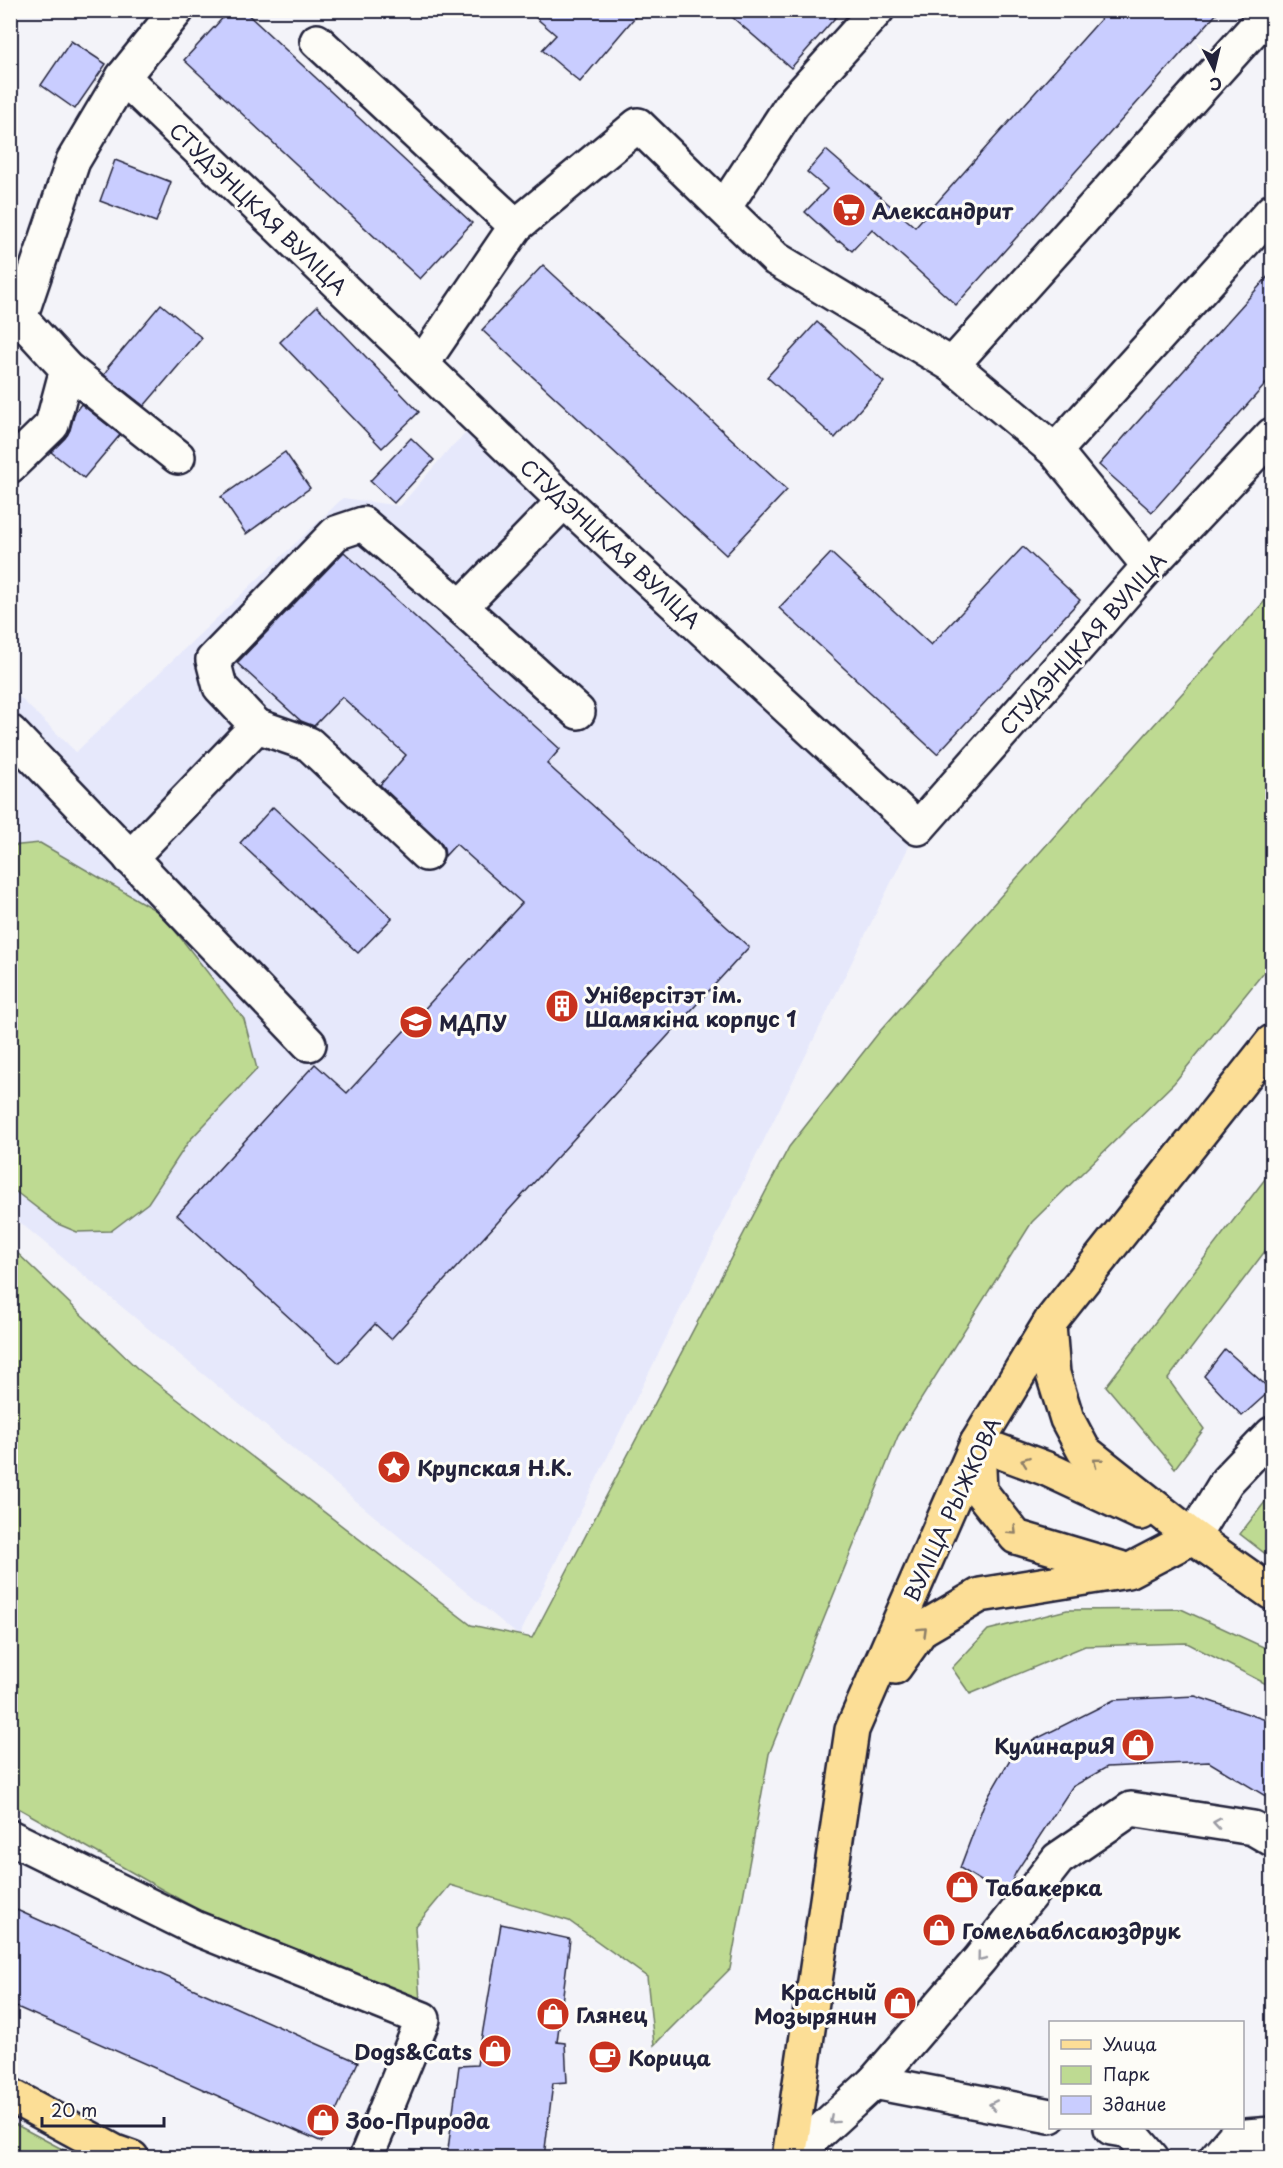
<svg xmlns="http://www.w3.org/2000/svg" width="1283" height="2168" viewBox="0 0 1283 2168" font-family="'Playpen Sans',sans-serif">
  <rect width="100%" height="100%" fill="#f3f3f9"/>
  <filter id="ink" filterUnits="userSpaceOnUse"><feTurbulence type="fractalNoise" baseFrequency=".0167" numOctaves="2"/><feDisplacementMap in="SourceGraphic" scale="12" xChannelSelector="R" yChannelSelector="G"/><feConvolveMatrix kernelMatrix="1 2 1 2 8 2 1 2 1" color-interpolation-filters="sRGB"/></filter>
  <g filter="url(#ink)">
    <path fill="#e6e8fb" d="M480 420 918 828 519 1636 11 1215 10 688 76 752 343 498 400 506 449 449Z"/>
    <g fill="#beda92" stroke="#707e66" stroke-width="1.5">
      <path d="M1272 593V962L1174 1083 1032 1222 898 1436 769 1754 730 1969 654 2045 647 1977 569 1921 450 1885 415 1927 420 2001 202 1912 11 1804 10 1246 138 1369 471 1625 532 1638 789 1147 880 1031Z"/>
      <path d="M40 843 162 914 244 1019 257 1069 189 1141 148 1203 111 1231 77 1232 58 1224 11 1188 10 846Z"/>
      <path d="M1272 1170V1242L1168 1379 1204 1429 1175 1468 1106 1386Z"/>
      <path d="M1272 1493V1559L1240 1534Z"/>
      <path d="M1181 1609 1272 1651V1687L1187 1643 1085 1646 970 1694 952 1668 988 1630 1067 1610Z"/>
      <path d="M11 2122 77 2157H11Z"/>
    </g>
    <g fill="#c9cdff" stroke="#22223b" stroke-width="1.5">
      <path d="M230 10H243L472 223 420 279 184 60Z"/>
      <path d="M527 10H641L580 82 542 50 556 35Z"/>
      <path d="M724 10H842L791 68Z"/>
      <path d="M1109 10H1220L956 305 872 229 852 251 840 241 838 242 805 212 827 189 807 172 826 150 915 227Z"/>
      <path d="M71 41 106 64 75 109 41 85Z"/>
      <path d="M115 160 171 182 156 222 100 201Z"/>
      <path d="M543 265 787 490 726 555 482 330Z"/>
      <path d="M1272 272V377L1152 512 1099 465Z"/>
      <path d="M161 304 202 338 144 406 104 375 109 368 108 367Z"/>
      <path d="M317 306 419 412 382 448 280 342Z"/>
      <path d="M817 322 884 382 835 438 767 377Z"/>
      <path d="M81 404 120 435 84 478 51 452 65 438 70 430 75 412Z"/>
      <path d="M411 438 434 460 394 503 370 481Z"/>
      <path d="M285 452 310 488 246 534 221 497Z"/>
      <path d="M1023 547 1080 600 937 754 779 608 831 553 931 645Z"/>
      <path d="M344 552 560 749 547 764 749 947 391 1339 375 1324 339 1363 177 1215 315 1064 347 1093 522 903 456 844 445 856 444 848 439 840 380 785 406 755 342 697 314 726 301 721 237 663Z"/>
      <path d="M273 807 392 918 358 953 240 843Z"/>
      <path d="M1225 1349 1271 1390 1242 1416 1204 1376Z"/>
      <path d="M1195 1696 1272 1722V1800L1209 1762 1107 1767 1072 1787 1016 1872 1005 1896 960 1868 984 1804 1016 1749 1114 1700Z"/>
      <path d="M10 1907 358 2062 322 2142 10 2004Z"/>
      <path d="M501 1924 570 1939 557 2042 565 2043 567 2082 553 2083 544 2157H447L459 2066 477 2065Z"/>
    </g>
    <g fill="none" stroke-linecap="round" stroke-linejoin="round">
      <g stroke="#22223b" stroke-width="38">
        <g id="minor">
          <path d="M317 41 516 226"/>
          <path d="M123 77 177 10"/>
          <path d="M724 208 792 104 877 10"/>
          <path d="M10 315 20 318 73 161 123 77 564 501 918 828 1149 566 1272 435"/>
          <path d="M20 318 67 369 178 457"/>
          <path d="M422 364 516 226 638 125 776 259 952 365 1271 10"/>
          <path d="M952 365 1055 451 1149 566"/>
          <path d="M1055 451 1272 211"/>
          <path d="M10 466 52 425 67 369"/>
          <path d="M461 607 564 501"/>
          <path d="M257 726 309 744 426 854"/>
          <path d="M10 732 309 1044"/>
          <path d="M130 858 257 726 220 687 213 660 336 533 363 524 461 607 578 712"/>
          <path d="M1193 1537 1227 1481 1272 1434"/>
          <path d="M10 1837 195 1928 423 2019 366 2158"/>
          <path d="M874 2082 1050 2116"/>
          <path d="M1111 2128 1129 2131 1152 2158"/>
          <path d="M791 2158 874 2082 980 1959 1058 1859 1131 1809 1253 1828 1272 1839"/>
          <path d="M1216 2158 1234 2137 1272 2134"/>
        </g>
      </g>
      <g stroke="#22223b" stroke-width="38">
        <g id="major">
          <path d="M1049 1325 1053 1374 1067 1419 1084 1451 1193 1537 1272 1593"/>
          <path d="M977 1443 1047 1469 1141 1513"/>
          <path d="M978 1448 980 1491 1016 1537 1120 1568"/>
          <path d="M895 1667 922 1629 980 1595 1128 1571 1193 1537"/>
          <path d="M10 2095 115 2152 132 2158"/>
          <path d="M789 2158 852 1730 977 1443 1051 1321 1272 1042"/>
        </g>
      </g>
      <use href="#minor" stroke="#fdfcf7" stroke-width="33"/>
      <use href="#major" stroke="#fcde96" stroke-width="33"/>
    </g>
    <defs><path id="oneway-chevron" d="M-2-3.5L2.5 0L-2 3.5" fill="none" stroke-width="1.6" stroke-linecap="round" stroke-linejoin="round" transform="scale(1.5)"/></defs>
    <g stroke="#8f8068">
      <use href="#oneway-chevron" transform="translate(1025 1461) rotate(-160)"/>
      <use href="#oneway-chevron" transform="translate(1097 1462) rotate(-142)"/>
      <use href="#oneway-chevron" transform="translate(1013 1531) rotate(44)"/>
      <use href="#oneway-chevron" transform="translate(923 1631) rotate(-44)"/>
    </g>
    <g stroke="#9a9aa2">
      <use href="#oneway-chevron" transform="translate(1217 1823) rotate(-171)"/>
      <use href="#oneway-chevron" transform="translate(981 1957) rotate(129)"/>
      <use href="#oneway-chevron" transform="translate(993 2105) rotate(-169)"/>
      <use href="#oneway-chevron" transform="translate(833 2120) rotate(138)"/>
    </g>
  </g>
  <defs>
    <g id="supermarket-disc" transform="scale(1.725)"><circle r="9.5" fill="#c8321e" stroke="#fdfcf7"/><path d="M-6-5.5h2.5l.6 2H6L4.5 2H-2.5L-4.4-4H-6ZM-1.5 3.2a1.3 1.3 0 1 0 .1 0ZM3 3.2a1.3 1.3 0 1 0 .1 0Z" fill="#fff"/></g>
    <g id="building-disc" transform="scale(1.725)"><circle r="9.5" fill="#c8321e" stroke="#fdfcf7"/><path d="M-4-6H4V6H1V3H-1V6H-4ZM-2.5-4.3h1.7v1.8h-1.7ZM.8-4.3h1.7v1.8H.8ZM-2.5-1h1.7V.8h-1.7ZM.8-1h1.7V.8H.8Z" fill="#fff"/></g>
    <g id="university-disc" transform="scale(1.725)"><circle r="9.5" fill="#c8321e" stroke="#fdfcf7"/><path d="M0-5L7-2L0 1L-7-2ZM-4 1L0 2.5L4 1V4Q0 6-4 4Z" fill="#fff"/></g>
    <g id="sight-disc" transform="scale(1.725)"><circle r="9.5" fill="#c8321e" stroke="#fdfcf7"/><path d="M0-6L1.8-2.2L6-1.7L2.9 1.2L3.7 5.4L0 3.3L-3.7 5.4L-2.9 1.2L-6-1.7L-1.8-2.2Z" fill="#fff"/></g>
    <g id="shop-disc" transform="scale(1.725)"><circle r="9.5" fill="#c8321e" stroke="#fdfcf7"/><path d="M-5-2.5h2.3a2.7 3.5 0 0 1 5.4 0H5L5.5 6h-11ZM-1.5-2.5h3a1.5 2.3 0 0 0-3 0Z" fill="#fff"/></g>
    <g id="cafe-disc" transform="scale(1.725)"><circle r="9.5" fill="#c8321e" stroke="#fdfcf7"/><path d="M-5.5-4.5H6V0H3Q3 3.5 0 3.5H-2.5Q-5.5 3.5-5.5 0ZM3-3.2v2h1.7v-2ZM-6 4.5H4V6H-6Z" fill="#fff"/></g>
  </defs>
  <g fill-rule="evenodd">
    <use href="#supermarket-disc" x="849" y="210"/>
    <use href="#building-disc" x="562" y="1006"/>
    <use href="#university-disc" x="416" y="1022"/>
    <use href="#sight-disc" x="394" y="1467"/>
    <use href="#shop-disc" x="1138" y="1745"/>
    <use href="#shop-disc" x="962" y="1887"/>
    <use href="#shop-disc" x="939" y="1930"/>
    <use href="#shop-disc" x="900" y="2003"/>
    <use href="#shop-disc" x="553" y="2014"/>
    <use href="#shop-disc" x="495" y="2051"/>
    <use href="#cafe-disc" x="605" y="2057"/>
    <use href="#shop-disc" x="323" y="2120"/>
  </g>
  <g text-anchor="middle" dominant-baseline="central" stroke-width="6" stroke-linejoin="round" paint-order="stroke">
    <g font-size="21" fill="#22223b" stroke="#fdfcf7">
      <text transform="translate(259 208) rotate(44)">СТУДЭНЦКАЯ ВУЛІЦА</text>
      <text transform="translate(611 543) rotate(43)">СТУДЭНЦКАЯ ВУЛІЦА</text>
      <text transform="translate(1082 643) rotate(-48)">СТУДЭНЦКАЯ ВУЛІЦА</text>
      <text transform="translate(951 1509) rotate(-65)">ВУЛІЦА РЫЖКОВА</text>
    </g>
    <g font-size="21" font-weight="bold" fill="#22223b" stroke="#fdfcf7" text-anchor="start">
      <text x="872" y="210">Александрит</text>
      <text x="585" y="994">Універсітэт ім.<tspan x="585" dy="24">Шамякіна корпус 1</tspan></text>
      <text x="439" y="1022">МДПУ</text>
      <text x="417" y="1467">Крупская Н.К.</text>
      <text x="1115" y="1745" text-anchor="end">КулинариЯ</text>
      <text x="985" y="1887">Табакерка</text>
      <text x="962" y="1930">Гомельаблсаюздрук</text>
      <text x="877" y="1991" text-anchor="end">Красный<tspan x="877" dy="24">Мозырянин</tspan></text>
      <text x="576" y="2014">Глянец</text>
      <text x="472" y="2051" text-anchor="end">Dogs&amp;Cats</text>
      <text x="628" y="2057">Корица</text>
      <text x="346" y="2120">Зоо-Природа</text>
    </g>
  </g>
  <rect width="1283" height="2168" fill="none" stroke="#fdfcf7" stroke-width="36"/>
  <rect x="18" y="18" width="1247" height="2132" fill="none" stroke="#22223b" stroke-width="2" filter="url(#ink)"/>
  <rect x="1049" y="2021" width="195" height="108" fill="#fdfcf7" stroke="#a5a5ac" stroke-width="1.5"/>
  <rect x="1061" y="2040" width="30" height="9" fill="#fcde96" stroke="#a5a5ac" stroke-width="1.5"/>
  <text x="1103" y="2051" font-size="18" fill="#22223b">Улица</text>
  <rect x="1061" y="2066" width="30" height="18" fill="#beda92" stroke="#a5a5ac" stroke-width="1.5"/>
  <text x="1103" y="2081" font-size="18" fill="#22223b">Парк</text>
  <rect x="1061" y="2096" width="30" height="18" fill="#c9cdff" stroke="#a5a5ac" stroke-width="1.5"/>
  <text x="1103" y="2111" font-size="18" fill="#22223b">Здание</text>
  <g transform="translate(1214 69) rotate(173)" stroke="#fdfcf7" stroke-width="4.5" paint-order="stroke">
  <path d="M0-4.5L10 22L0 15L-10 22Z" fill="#22223b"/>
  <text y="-9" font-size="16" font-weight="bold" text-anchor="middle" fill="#22223b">С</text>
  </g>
  <path d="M42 2117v9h122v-9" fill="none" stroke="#22223b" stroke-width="3"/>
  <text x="51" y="2117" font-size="18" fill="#22223b" stroke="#fdfcf7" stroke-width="4.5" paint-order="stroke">20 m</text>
</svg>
